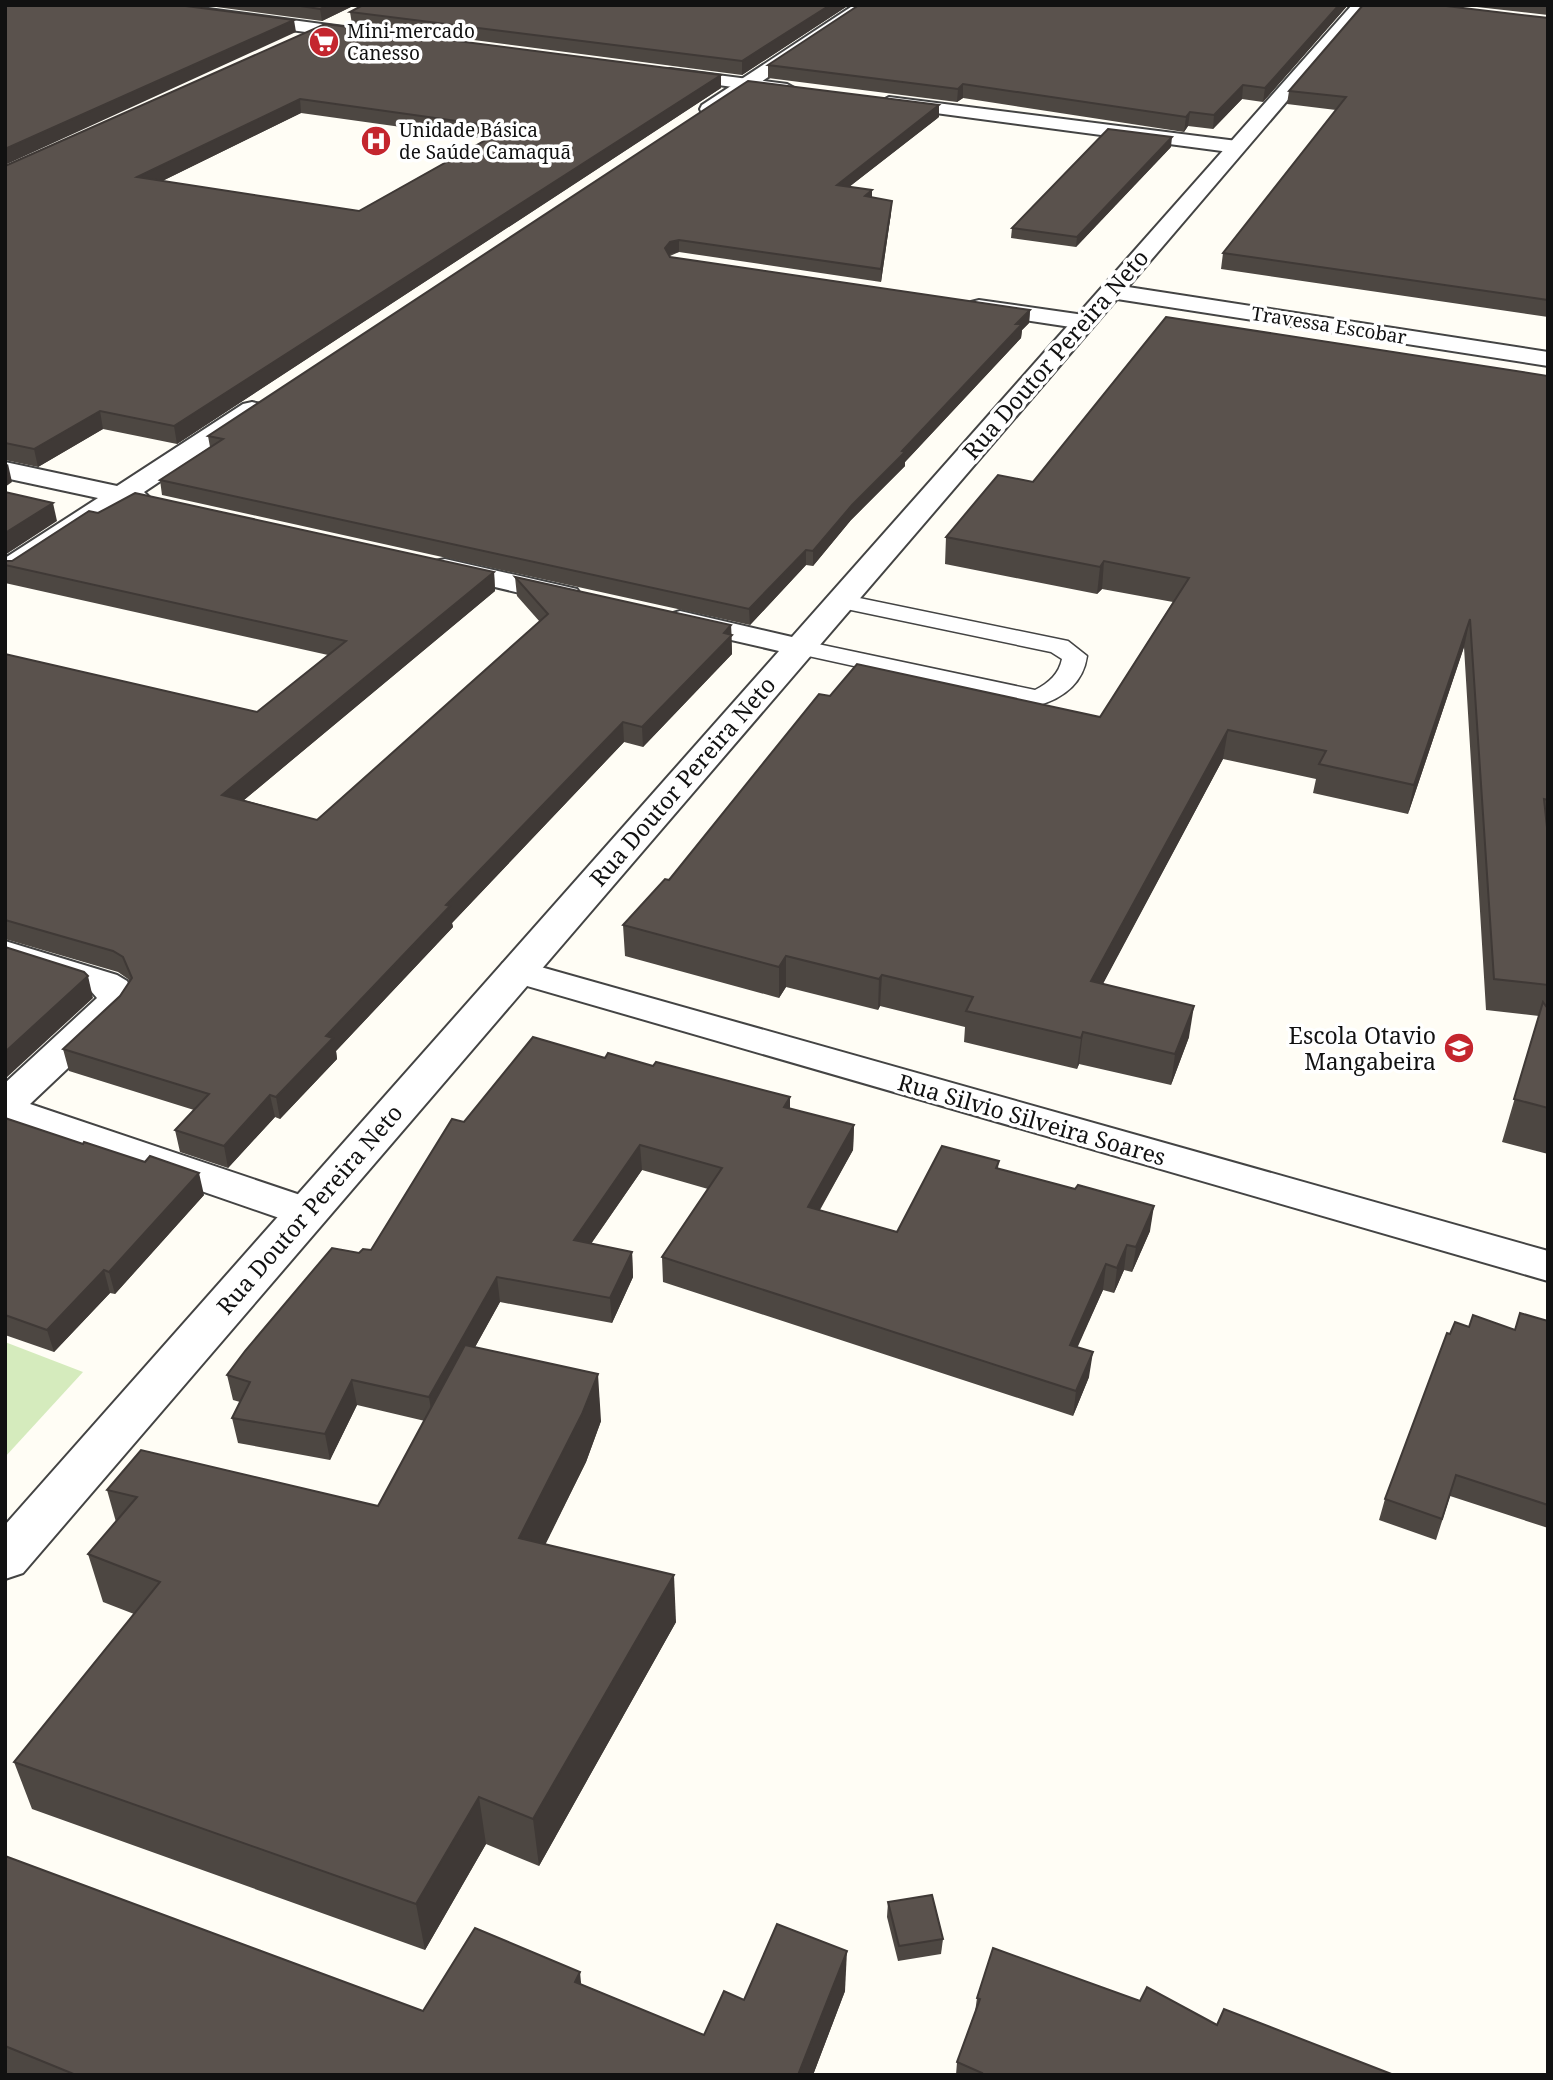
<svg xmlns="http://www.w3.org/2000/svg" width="1553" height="2080" viewBox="0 0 1553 2080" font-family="'Noto Serif',serif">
  <rect width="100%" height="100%" fill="#fffdf5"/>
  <path fill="#d5ebbd" d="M5 1342 83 1372 5 1457Z"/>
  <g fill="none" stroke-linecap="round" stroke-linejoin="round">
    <g stroke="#444" stroke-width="3">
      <path id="service" d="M840 594 1068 641 1087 656C1083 684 1062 699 1036 706L790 652 787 647 790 642 799 640 1035 690C1049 683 1059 674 1062 659L1051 652 832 606 828 601 832 596Z"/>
    </g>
    <g stroke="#444" stroke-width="4">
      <g id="minor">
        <path d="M131 5H178L367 30 375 35 367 40 139 10Z"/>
        <path d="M670 69 787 84 796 89 787 94 664 78 661 74 664 70Z"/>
        <path d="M889 97 1237 141 1247 147 1237 153 883 106 880 102Z"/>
        <path d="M979 300 1084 315 1092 317 1096 322 1092 327 1084 329 971 312 968 307 971 302Z"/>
        <path d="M5 941 117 975 127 981 135 998 123 1016 30 1104 321 1202 327 1212 321 1222 306 1227 291 1222 5 1123V1083L97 998 91 991 5 964Z"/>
        <path d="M516 960 1548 1251V1281L503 979 497 971 503 963Z"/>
      </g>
    </g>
    <g stroke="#444" stroke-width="4">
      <g id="tertiary">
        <path d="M854 5H873L716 113H702L700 109 702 105Z"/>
        <path d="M1352 5H1369L1128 287 1548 352V366L1117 299 23 1573 5 1579V1525L779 651 670 626 665 620 670 614 680 611 792 637Z"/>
        <path d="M252 402 261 404 264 409 261 414 144 492 150 498 146 504 137 506 126 504 15 577 5 579V558L98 498 5 478V462L117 486 243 404Z"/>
        <path d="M445 559 577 589 581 595 577 601 567 604 435 573 431 567 435 561Z"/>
      </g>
    </g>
    <use href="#service" fill="#fff" fill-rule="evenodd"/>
    <use href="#minor" fill="#fff" fill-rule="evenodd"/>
    <use href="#tertiary" fill="#fff" fill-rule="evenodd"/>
  </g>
  <g fill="#4d4742" fill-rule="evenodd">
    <path d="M201 5H355L322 21Z"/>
    <path d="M849 5 742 75 352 24 350 12Z"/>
    <path d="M859 5H1348L1263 102 1242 99 1213 129 1188 126 1184 132 963 98 957 102 768 78V65Z"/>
    <path d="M1459 5H1548V15Z"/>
    <path d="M1548 18V317L1221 269 1223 253 1336 110 1287 104 1289 91Z"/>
    <path d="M325 24 721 75V88L177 444 103 429 38 467 5 460V166ZM301 113 487 139 359 211 162 181Z"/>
    <path d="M939 117 849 187 872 197 891 213 881 282 679 252 670 256V257L1030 310 1029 323 1022 330 1021 338 905 462V466L851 520 813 566 806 565 750 625 162 495 160 480 210 447 208 436Z"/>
    <path d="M1171 147 1076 247 1011 238 1012 228Z"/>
    <path d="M1548 376V1154L1502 1142 1539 1016 1486 1010 1464 647 1408 814 1313 793 1316 779 1223 759 1103 983 1189 1037 1171 1085 1079 1064 1077 1069 964 1042 965 1027 880 1006 878 1010 786 987 779 998 625 956 623 925 669 880 830 696 1100 717 1173 602 1102 589 1097 594 945 564 946 537 1033 482Z"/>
    <path d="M98 513 494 572 495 591 244 800 317 820 540 622 517 596 515 577 731 625 732 654 643 747 624 742 452 923 453 927 336 1051 337 1059 280 1119 275 1117 228 1168 180 1152 175 1130 194 1110 69 1071 63 1049 120 996 130 982 128 979 118 972 5 939V654L257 712 328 655 5 583V561H12Z"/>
    <path d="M605 1058 653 1066 790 1097V1109L854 1125 853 1150 820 1210 897 1232 999 1161 998 1168 1150 1231 1132 1272 1124 1270 1114 1293 1103 1290 1077 1347 1089 1377 1073 1416 663 1282 662 1257 708 1189 642 1170 591 1244 632 1252 633 1277 612 1323 500 1302 475 1347 601 1421 586 1462 545 1544 676 1622 539 1866 486 1844 425 1950 32 1809 14 1762 134 1614 103 1602 88 1554 116 1522 107 1490 378 1506 425 1421 357 1405 330 1460 238 1443 232 1418 240 1402 233 1400 227 1375 359 1253 371 1250 464 1122Z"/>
    <path d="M5 1118 204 1195 115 1294 110 1293 54 1352 5 1335Z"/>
    <path d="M1548 1321V1528L1450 1496 1436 1540 1379 1520 1385 1499 1450 1334 1515 1330Z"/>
    <path d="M5 1856 423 2011 581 1984 704 2035 744 2000 845 1991 813 2075H5Z"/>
    <path d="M888 1902 943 1939 941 1954 898 1961 887 1917Z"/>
    <path d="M977 1998 1140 2001 1217 2025 1394 2075H956L957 2062 975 2012Z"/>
  </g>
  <g fill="#3f3936">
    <path d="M327 5H355L322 21 320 9Z"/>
    <path d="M830 5H849L742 75V61Z"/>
    <path d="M1339 5H1348L1263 102 1265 88Z"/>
    <path d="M294 20 296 32 5 165V149Z"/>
    <path d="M721 75V88L177 444 174 426Z"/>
    <path d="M963 84V98L957 102 958 89Z"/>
    <path d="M1243 85 1242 99 1213 129 1214 115Z"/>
    <path d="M300 99 301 113 140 192 137 177Z"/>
    <path d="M939 105V117L836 197 837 185Z"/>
    <path d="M1190 112 1188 126 1184 132 1186 117Z"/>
    <path d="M1172 137 1171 147 1076 247 1077 237Z"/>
    <path d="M872 190V202L865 196Z"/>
    <path d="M892 201 891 213 881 282V269Z"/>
    <path d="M679 240V252L670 254 666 261 665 248 670 242Z"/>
    <path d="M1030 310 1029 323 1022 330 1021 338 905 462V466L851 520 813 566V551L852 505 902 451 1016 324Z"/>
    <path d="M100 411 103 429 38 467 34 449Z"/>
    <path d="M8 464 12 482 5 487V466Z"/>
    <path d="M53 503 57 521 5 555V533Z"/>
    <path d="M806 550V565L750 625 749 609Z"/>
    <path d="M1104 561 1102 589 1097 594 1100 567Z"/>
    <path d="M494 572 495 591 226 815 222 795Z"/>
    <path d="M1470 619 1464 647 1408 814 1414 785Z"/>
    <path d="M731 625 732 654 643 747 642 727Z"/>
    <path d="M623 722 624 742 452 923 453 927 336 1051 337 1059 280 1119 276 1097 326 1036 446 905Z"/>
    <path d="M1228 730 1223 759 1088 1012 1091 981Z"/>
    <path d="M786 956V987L779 998V967Z"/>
    <path d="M882 975 880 1006 878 1010 879 979Z"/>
    <path d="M88 976 93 998 5 1079V1052Z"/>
    <path d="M1194 1006 1189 1037 1171 1085 1175 1054Z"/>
    <path d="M1083 1032 1079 1064 1077 1069 1081 1038Z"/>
    <path d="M270 1095 275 1117 228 1168 224 1146Z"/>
    <path d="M790 1097V1122L784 1107Z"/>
    <path d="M854 1125 853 1150 807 1232 808 1207Z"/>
    <path d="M640 1145 642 1170 576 1265 574 1240Z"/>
    <path d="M199 1173 204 1195 115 1294 109 1272Z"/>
    <path d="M1154 1206 1150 1231 1132 1272 1136 1247Z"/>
    <path d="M1127 1245 1124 1270 1114 1293 1117 1268Z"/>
    <path d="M632 1252 633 1277 612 1323 610 1298Z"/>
    <path d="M1106 1264 1103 1290 1067 1371 1070 1345Z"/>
    <path d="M104 1270 110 1293 54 1352 47 1330Z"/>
    <path d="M497 1277 500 1302 433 1423 429 1397Z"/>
    <path d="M1093 1352 1089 1377 1073 1416 1076 1391Z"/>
    <path d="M598 1374 601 1421 586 1462 525 1586 519 1538Z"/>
    <path d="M352 1380 357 1405 330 1460 325 1434Z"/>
    <path d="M674 1575 676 1622 539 1866 533 1819Z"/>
    <path d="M479 1797 486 1844 425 1950 416 1904Z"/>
    <path d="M847 1951 845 1991 813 2075H798Z"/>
    <path d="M580 1972 584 2013 575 1982Z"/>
  </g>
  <g fill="#5a524d" stroke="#3f3936" stroke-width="2" fill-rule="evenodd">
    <path d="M5 5H178L294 20 5 149Z"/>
    <path d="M294 5H327L320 9Z"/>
    <path d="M363 5H830L742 61 350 12Z"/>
    <path d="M859 5H1339L1265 88 1243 85 1214 115 1190 112 1186 117 963 84 958 89 768 65Z"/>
    <path d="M1363 5H1438L1548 18V300L1223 253 1346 97 1289 91Z"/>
    <path d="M325 24 721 75 174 426 100 411 34 449 5 443V166ZM300 99 507 128 359 211 137 177Z"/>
    <path d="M748 81 939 105 837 185 872 190 865 196 892 201 881 269 679 240 670 242 665 248 670 257 1030 310 1016 324H1022L902 451 905 452 852 505 813 551 806 550 749 609 160 480 223 439 208 436Z"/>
    <path d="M1108 129 1172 137 1077 237 1012 228Z"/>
    <path d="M1166 317 1548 376V800L1544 799 1548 837V985L1494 979 1470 619 1414 785 1319 764 1326 751 1228 730 1091 981 1194 1006 1175 1054 1083 1032 1081 1038 966 1011 973 997 882 975 879 979 786 956 779 967 623 925 665 879 669 880 819 694 830 696 857 664 1100 717 1189 578 1104 561 1100 567 946 537 998 475 1033 482Z"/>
    <path d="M5 492 53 503 5 533Z"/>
    <path d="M135 493 494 572 222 795 317 820 548 614 515 577 731 625 724 633 732 635 642 727 623 722 446 905 450 906 326 1036 333 1038 276 1097 270 1095 224 1146 175 1130 209 1094 63 1049 120 996 132 978 123 957 113 951 5 920V654L257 712 346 641 5 565V561H12L89 511 98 513Z"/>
    <path d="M5 947 84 972 88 976 5 1052Z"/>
    <path d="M1543 1002 1548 1009V1108L1514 1099Z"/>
    <path d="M533 1037 605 1058 608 1053 653 1066 656 1062 790 1097 784 1107 854 1125 808 1207 897 1232 942 1146 999 1161 996 1168 1075 1189 1078 1185 1154 1206 1136 1247 1127 1245 1117 1268 1106 1264 1070 1345 1093 1352 1076 1391 662 1257 722 1168 640 1145 574 1240 632 1252 610 1298 497 1277 429 1397 352 1380 325 1434 232 1418 250 1382 227 1375 245 1351 332 1248 359 1253 363 1249 371 1250 452 1119 464 1122Z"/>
    <path d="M5 1118 83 1144 84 1142 145 1162 150 1156 199 1173 109 1272 104 1270 47 1330 5 1315Z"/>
    <path d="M1520 1313 1548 1321V1505L1456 1475 1442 1519 1385 1499 1447 1333 1450 1334 1455 1322 1469 1327 1473 1315 1515 1330Z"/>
    <path d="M465 1345 598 1374 582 1414 519 1538 674 1575 533 1819 479 1797 416 1904 14 1762 160 1582 88 1554 137 1497 107 1490 141 1450 378 1506Z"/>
    <path d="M5 1856 423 2011 475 1928 580 1972 575 1982 704 2035 724 1991 744 2000 777 1924 847 1951 798 2075H76L5 2046Z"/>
    <path d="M932 1895 943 1939 899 1946 888 1902Z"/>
    <path d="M993 1948 1140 2001 1147 1987 1217 2025 1224 2009 1394 2075H981L982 2073 957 2062 980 1999 977 1998Z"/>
  </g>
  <defs>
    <g id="supermarket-disc" transform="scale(1.575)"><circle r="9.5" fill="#c4262e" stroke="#fff"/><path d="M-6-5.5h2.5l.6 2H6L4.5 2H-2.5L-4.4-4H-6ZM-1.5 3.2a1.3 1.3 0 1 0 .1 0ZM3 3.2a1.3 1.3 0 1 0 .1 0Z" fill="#fff"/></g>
    <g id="hospital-disc" transform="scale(1.575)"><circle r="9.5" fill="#c4262e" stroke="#fff"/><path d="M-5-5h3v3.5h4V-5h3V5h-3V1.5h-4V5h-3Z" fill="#fff"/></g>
    <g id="school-disc" transform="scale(1.575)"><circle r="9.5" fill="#c4262e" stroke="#fff"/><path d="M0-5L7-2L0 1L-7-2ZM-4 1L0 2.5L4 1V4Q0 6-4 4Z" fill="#fff"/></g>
  </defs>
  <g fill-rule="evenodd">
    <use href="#supermarket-disc" x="324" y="42"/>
    <use href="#hospital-disc" x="376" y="141"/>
    <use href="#school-disc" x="1459" y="1048"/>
  </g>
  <g text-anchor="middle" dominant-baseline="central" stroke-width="7" stroke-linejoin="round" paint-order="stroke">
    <g font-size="19" fill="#111" stroke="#fff" text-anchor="start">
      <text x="347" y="31">Mini-mercado<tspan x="347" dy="22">Canesso</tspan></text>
      <text x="399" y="130">Unidade Básica<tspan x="399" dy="22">de Saúde Camaquã</tspan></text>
    </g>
    <g font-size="19" fill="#111" stroke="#fff">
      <text transform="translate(1329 325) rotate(9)">Travessa Escobar</text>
    </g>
    <g font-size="23" fill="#111" stroke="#fff">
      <text transform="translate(1055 354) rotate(-49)">Rua Doutor Pereira Neto</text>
      <text transform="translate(682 781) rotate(-49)">Rua Doutor Pereira Neto</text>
      <text transform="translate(1032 1119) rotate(16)">Rua Silvio Silveira Soares</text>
      <text transform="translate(309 1209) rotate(-49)">Rua Doutor Pereira Neto</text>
    </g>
    <g font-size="23" fill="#111" stroke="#fff" text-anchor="end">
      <text x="1436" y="1035">Escola Otavio<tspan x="1436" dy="26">Mangabeira</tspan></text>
    </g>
  </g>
  <rect width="1553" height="2080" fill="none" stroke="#111111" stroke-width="14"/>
</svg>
